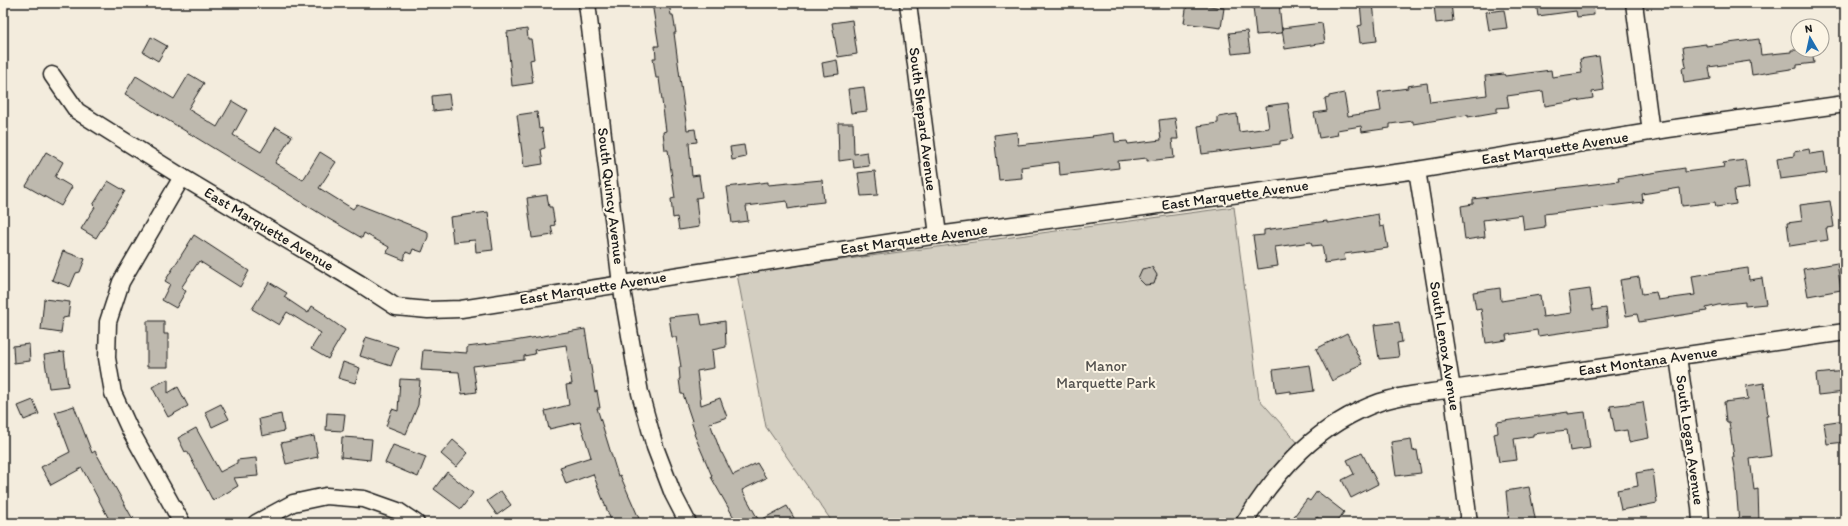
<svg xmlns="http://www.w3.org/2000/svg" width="1848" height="526" viewBox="0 0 1848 526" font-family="Itim,sans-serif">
  <rect width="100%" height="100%" fill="#f3ecdd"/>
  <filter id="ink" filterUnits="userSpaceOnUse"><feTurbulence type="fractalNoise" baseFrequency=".025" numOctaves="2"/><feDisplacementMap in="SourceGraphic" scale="8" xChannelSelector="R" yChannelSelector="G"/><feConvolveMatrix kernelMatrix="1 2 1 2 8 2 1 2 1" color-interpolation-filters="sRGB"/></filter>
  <g filter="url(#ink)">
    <path fill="#d3cec1" stroke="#78756e" d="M1234 207 1259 399 1298 443C1269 468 1255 490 1237 523H833L766 427 737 274Z"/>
    <g fill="#beb9ae" stroke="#1c1c1c">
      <path d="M652 3H669L671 15H673L676 33H674L687 130 695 129 697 142 689 143 692 176 699 175 702 197 696 198 699 227 679 230 677 217 673 218 671 199 675 198 668 150H665L663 132 666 131 659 78H656L653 58H656L655 46H659Z"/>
      <path d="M1187 3 1224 8 1221 28 1184 23Z"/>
      <path d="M1279 3 1282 33 1256 35 1253 6Z"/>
      <path d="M1360 3H1373L1377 41 1360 43 1358 26 1362 25Z"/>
      <path d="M1451 3 1453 21 1436 23 1434 5Z"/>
      <path d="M1536 3H1593L1594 15 1577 17 1576 11 1538 16Z"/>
      <path d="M1504 10 1507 28 1489 30 1486 12Z"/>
      <path d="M852 20 857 54 838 57 832 23Z"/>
      <path d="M1322 23 1325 43 1285 49 1282 28Z"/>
      <path d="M527 29 528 39H531L534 59 530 60 533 83 512 86 507 32Z"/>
      <path d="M1247 31 1250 52 1232 54 1229 33Z"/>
      <path d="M151 37 167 46 158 61 143 52Z"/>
      <path d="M1759 39 1761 55 1791 52V50H1812L1814 63 1797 65V68L1752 75 1750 61 1709 67 1711 79 1684 83 1682 68 1686 67 1683 47 1706 44V46Z"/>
      <path d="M1599 56 1604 90 1592 92 1593 98 1545 106 1543 91 1507 96 1509 107 1497 108V112L1468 117V115L1413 124V121L1390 124V128L1362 132 1361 126 1337 130 1338 135 1319 138 1314 113 1327 111 1325 99 1329 98V96L1344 93 1348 116 1381 111 1378 92 1408 88 1407 86 1427 83 1430 102 1487 95 1485 76 1504 74 1505 76 1551 70 1552 77 1582 73 1580 59Z"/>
      <path d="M837 60 839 74 824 76 822 63Z"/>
      <path d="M189 74 204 83 188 109 217 127 232 101 247 110 233 135 261 152 276 127 292 136 275 163 303 180 320 152 336 162 319 188 353 209 357 204 428 232V237L422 252 413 249 411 254 406 252 404 260 387 253 389 247 364 233 362 238 329 219 125 94 136 76 174 99Z"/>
      <path d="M864 87 867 111 851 113 848 89Z"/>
      <path d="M449 94 451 109 433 111 432 96Z"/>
      <path d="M1288 103 1293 139 1280 141V144L1202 154 1198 126 1218 123V117L1237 114 1239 132 1269 128 1266 106Z"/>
      <path d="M537 112 539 129 542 128 545 148 541 149 543 164 524 167 517 115Z"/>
      <path d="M1175 118 1178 139H1172L1174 158 1147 161V158L1118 161 1119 168 1060 175 1059 162 1021 167 1022 178 999 180 994 135 1017 132 1018 145 1093 137 1092 136 1114 133 1115 142 1127 141 1128 144 1161 140 1159 120Z"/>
      <path d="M838 123H853L854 154 867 152 869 166 854 168 853 159 839 161Z"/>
      <path d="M744 145 746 157 732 160 730 147Z"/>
      <path d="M1809 149 1810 154 1824 152 1827 173 1780 179 1777 159 1794 156V152Z"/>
      <path d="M46 152 63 162 55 177 72 187 61 206 26 186Z"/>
      <path d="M1745 160 1749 188 1734 190 1736 204 1716 207 1715 202 1682 206 1680 188 1642 194 1643 202 1544 214 1545 227 1524 230 1522 215 1483 220 1485 237 1465 240 1461 206 1473 204V199L1619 181 1618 178 1685 168V172L1724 167 1723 163Z"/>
      <path d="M875 171 878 195 861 196 858 173Z"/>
      <path d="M822 180 824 202 806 204V206L788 209 787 201 746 206 748 221 732 223 727 187 768 182V185Z"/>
      <path d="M108 181 125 191 96 238 81 229 95 207 93 205Z"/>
      <path d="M547 195 549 207H552L555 225 551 226 553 235 532 238 527 198Z"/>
      <path d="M1830 201 1834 227 1826 228 1828 240 1790 246 1787 223 1802 221 1800 205Z"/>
      <path d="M488 212 493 250 476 252 475 240 453 242 450 217Z"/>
      <path d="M1378 214 1380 227 1384 226 1388 248 1344 254 1345 260 1325 263 1322 245 1312 246 1311 242 1275 247 1278 266 1258 269 1253 236 1264 235V230L1327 221V223L1335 222Z"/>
      <path d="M194 235 249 271 240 287 199 261 181 288 186 291 176 308 162 300 170 284 165 281Z"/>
      <path d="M63 251 85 259 80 272 76 273 70 287 52 280Z"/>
      <path d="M1837 263 1841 290 1808 296 1803 269Z"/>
      <path d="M1152 267 1157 275 1154 284 1145 285 1138 278 1142 269Z"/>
      <path d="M1748 268 1749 280 1762 278 1766 304 1745 306V302L1718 305 1706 308 1707 311 1639 322 1637 314 1626 316 1620 280 1639 277 1642 294 1656 292 1658 300 1695 295 1692 276Z"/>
      <path d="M269 282 287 293 284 297 308 313 312 306 326 315 325 316 345 330 328 359 311 349 321 333 287 312 279 325 252 309Z"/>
      <path d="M1500 288 1501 301 1540 295 1543 317 1572 313 1569 292 1590 289 1593 310 1606 308 1608 326 1538 336 1537 330 1506 335 1507 340 1486 343 1481 309 1476 310 1473 292Z"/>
      <path d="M44 299 70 302 68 317 63 318 61 333 41 330Z"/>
      <path d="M700 314 702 325 725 321 726 347 712 350 714 368 697 371 701 405 720 398 727 417 710 423 721 453H722L733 475 757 463 766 478 742 490 759 521 787 506 797 523H737L711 477 712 476 694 434 695 433 691 421H692L683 394H681L679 379H680L679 367H681L676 337H672L669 317Z"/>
      <path d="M147 321H164V334H168V367H147Z"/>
      <path d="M1399 322 1402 342 1397 343 1399 357 1379 359 1374 325Z"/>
      <path d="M585 329 595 392 597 391 600 408H597L618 476 620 475 641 523H612L593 474 566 484 560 467 591 457 580 422 549 429 545 411 569 405 566 385 572 384 566 345 534 350 535 354 524 356V360L473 366 477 392 462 394 459 372 421 370 423 350 467 353V347L514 341Z"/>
      <path d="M1347 333 1362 364 1351 369 1352 371 1332 381 1316 349Z"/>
      <path d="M366 337 398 347 391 366 360 356Z"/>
      <path d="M29 344 30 361 14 363 13 346Z"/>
      <path d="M64 352 68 386 49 388 44 355Z"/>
      <path d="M343 362 360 368 355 383 338 378Z"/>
      <path d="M1310 365 1314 391 1291 394V391L1276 393 1273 370Z"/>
      <path d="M1845 371V392L1818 395 1816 374Z"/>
      <path d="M168 379V393L178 387 188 406 168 417 152 387Z"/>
      <path d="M400 379 420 380 418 405 406 434 386 426 392 409 398 411Z"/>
      <path d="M1764 383 1768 416H1766L1771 456 1750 459 1754 490 1758 489 1759 523H1739L1735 473 1732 457H1734L1729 422H1726L1724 402 1748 399 1746 386Z"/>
      <path d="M33 400 39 414 24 420 18 406Z"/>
      <path d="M1643 402 1649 438 1629 442 1627 430 1615 432 1610 406Z"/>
      <path d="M221 404 229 419 212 427 205 412Z"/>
      <path d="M74 406 92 453 95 451 135 523H111L82 468 51 485 41 467 70 452 55 412Z"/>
      <path d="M1568 412V414L1585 412 1590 448 1570 451 1567 430 1533 434V436L1514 439 1517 460 1499 462 1494 434 1498 433 1497 422Z"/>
      <path d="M327 413 345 414 343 431 326 430Z"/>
      <path d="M281 414 284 431 262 436 259 419Z"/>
      <path d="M1845 420V442L1827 444 1824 423Z"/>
      <path d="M196 428 220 472 237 463V460L256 458 258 476 234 478 238 486 213 501 187 451 185 452 178 438Z"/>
      <path d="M314 436 318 457 286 464 281 443Z"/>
      <path d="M342 437 372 439 370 460 341 457Z"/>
      <path d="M1411 439 1413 451 1417 450 1421 473 1396 476 1391 442Z"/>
      <path d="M453 440 468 453 456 467 441 454Z"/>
      <path d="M393 445 426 457 418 477 385 463Z"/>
      <path d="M1362 453 1378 484 1351 498 1342 480 1354 474 1347 460Z"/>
      <path d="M1653 470 1657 503 1621 510 1617 490 1638 486 1636 473Z"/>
      <path d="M447 472 473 493 461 509 434 489Z"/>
      <path d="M1529 487 1536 523H1509L1506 491Z"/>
      <path d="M501 491 511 505 497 515 487 501Z"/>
      <path d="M1317 491 1344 512 1336 523H1325L1317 517 1312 523H1289L1307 499 1310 501Z"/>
    </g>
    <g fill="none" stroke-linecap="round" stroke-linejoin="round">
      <g stroke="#1c1c1c" stroke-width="19">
        <g id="minor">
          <path d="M587 3 621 284 640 393 655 447 673 494 688 523"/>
          <path d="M908 3 938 235"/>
          <path d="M1634 3 1651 132"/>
          <path d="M52 75 77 111 182 177 359 283 396 307 428 310 461 309 938 235 1417 170 1668 129 1845 104"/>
          <path d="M1417 170 1452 389 1469 523"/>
          <path d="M1678 357 1700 507 1701 523"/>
          <path d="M182 523 129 428 113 393 107 358 108 322 121 282 182 177"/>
          <path d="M256 523 293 503 326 496 364 499 398 511 416 523"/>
          <path d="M1244 523C1278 469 1318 424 1380 402 1403 394 1428 393 1452 389L1845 332"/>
        </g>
      </g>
      <use href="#minor" stroke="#fcf5e5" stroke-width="16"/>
    </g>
  </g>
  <g text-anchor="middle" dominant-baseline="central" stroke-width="4" stroke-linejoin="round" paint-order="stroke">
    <g font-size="15" fill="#1c1c1c" stroke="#fcf5e5">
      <text transform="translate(923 119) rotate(83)">South Shepard Avenue</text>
      <text transform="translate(1555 148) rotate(-9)">East Marquette Avenue</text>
      <text transform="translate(1235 195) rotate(-8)">East Marquette Avenue</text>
      <text transform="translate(611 196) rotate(83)">South Quincy Avenue</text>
      <text transform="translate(269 229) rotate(31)">East Marquette Avenue</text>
      <text transform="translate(914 239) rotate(-8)">East Marquette Avenue</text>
      <text transform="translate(593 288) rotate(-9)">East Marquette Avenue</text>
      <text transform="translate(1445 346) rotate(81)">South Lenox Avenue</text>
      <text transform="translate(1648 361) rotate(-8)">East Montana Avenue</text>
      <text transform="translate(1690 440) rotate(82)">South Logan Avenue</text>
    </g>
    <g font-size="15" fill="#53514e" stroke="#fcf5e5">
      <text x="1106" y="366">Manor<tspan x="1106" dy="17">Marquette Park</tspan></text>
    </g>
  </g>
  <rect width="1848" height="526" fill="none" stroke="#fcf5e5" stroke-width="16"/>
  <rect x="8" y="8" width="1832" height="510" fill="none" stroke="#1c1c1c" stroke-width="1.5" filter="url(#ink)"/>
  <g transform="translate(1810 38) rotate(351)"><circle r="19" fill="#fcf5e5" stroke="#a29e95"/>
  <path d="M0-3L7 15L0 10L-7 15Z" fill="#1f6fb2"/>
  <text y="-6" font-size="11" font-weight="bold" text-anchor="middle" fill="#1c1c1c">N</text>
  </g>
</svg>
